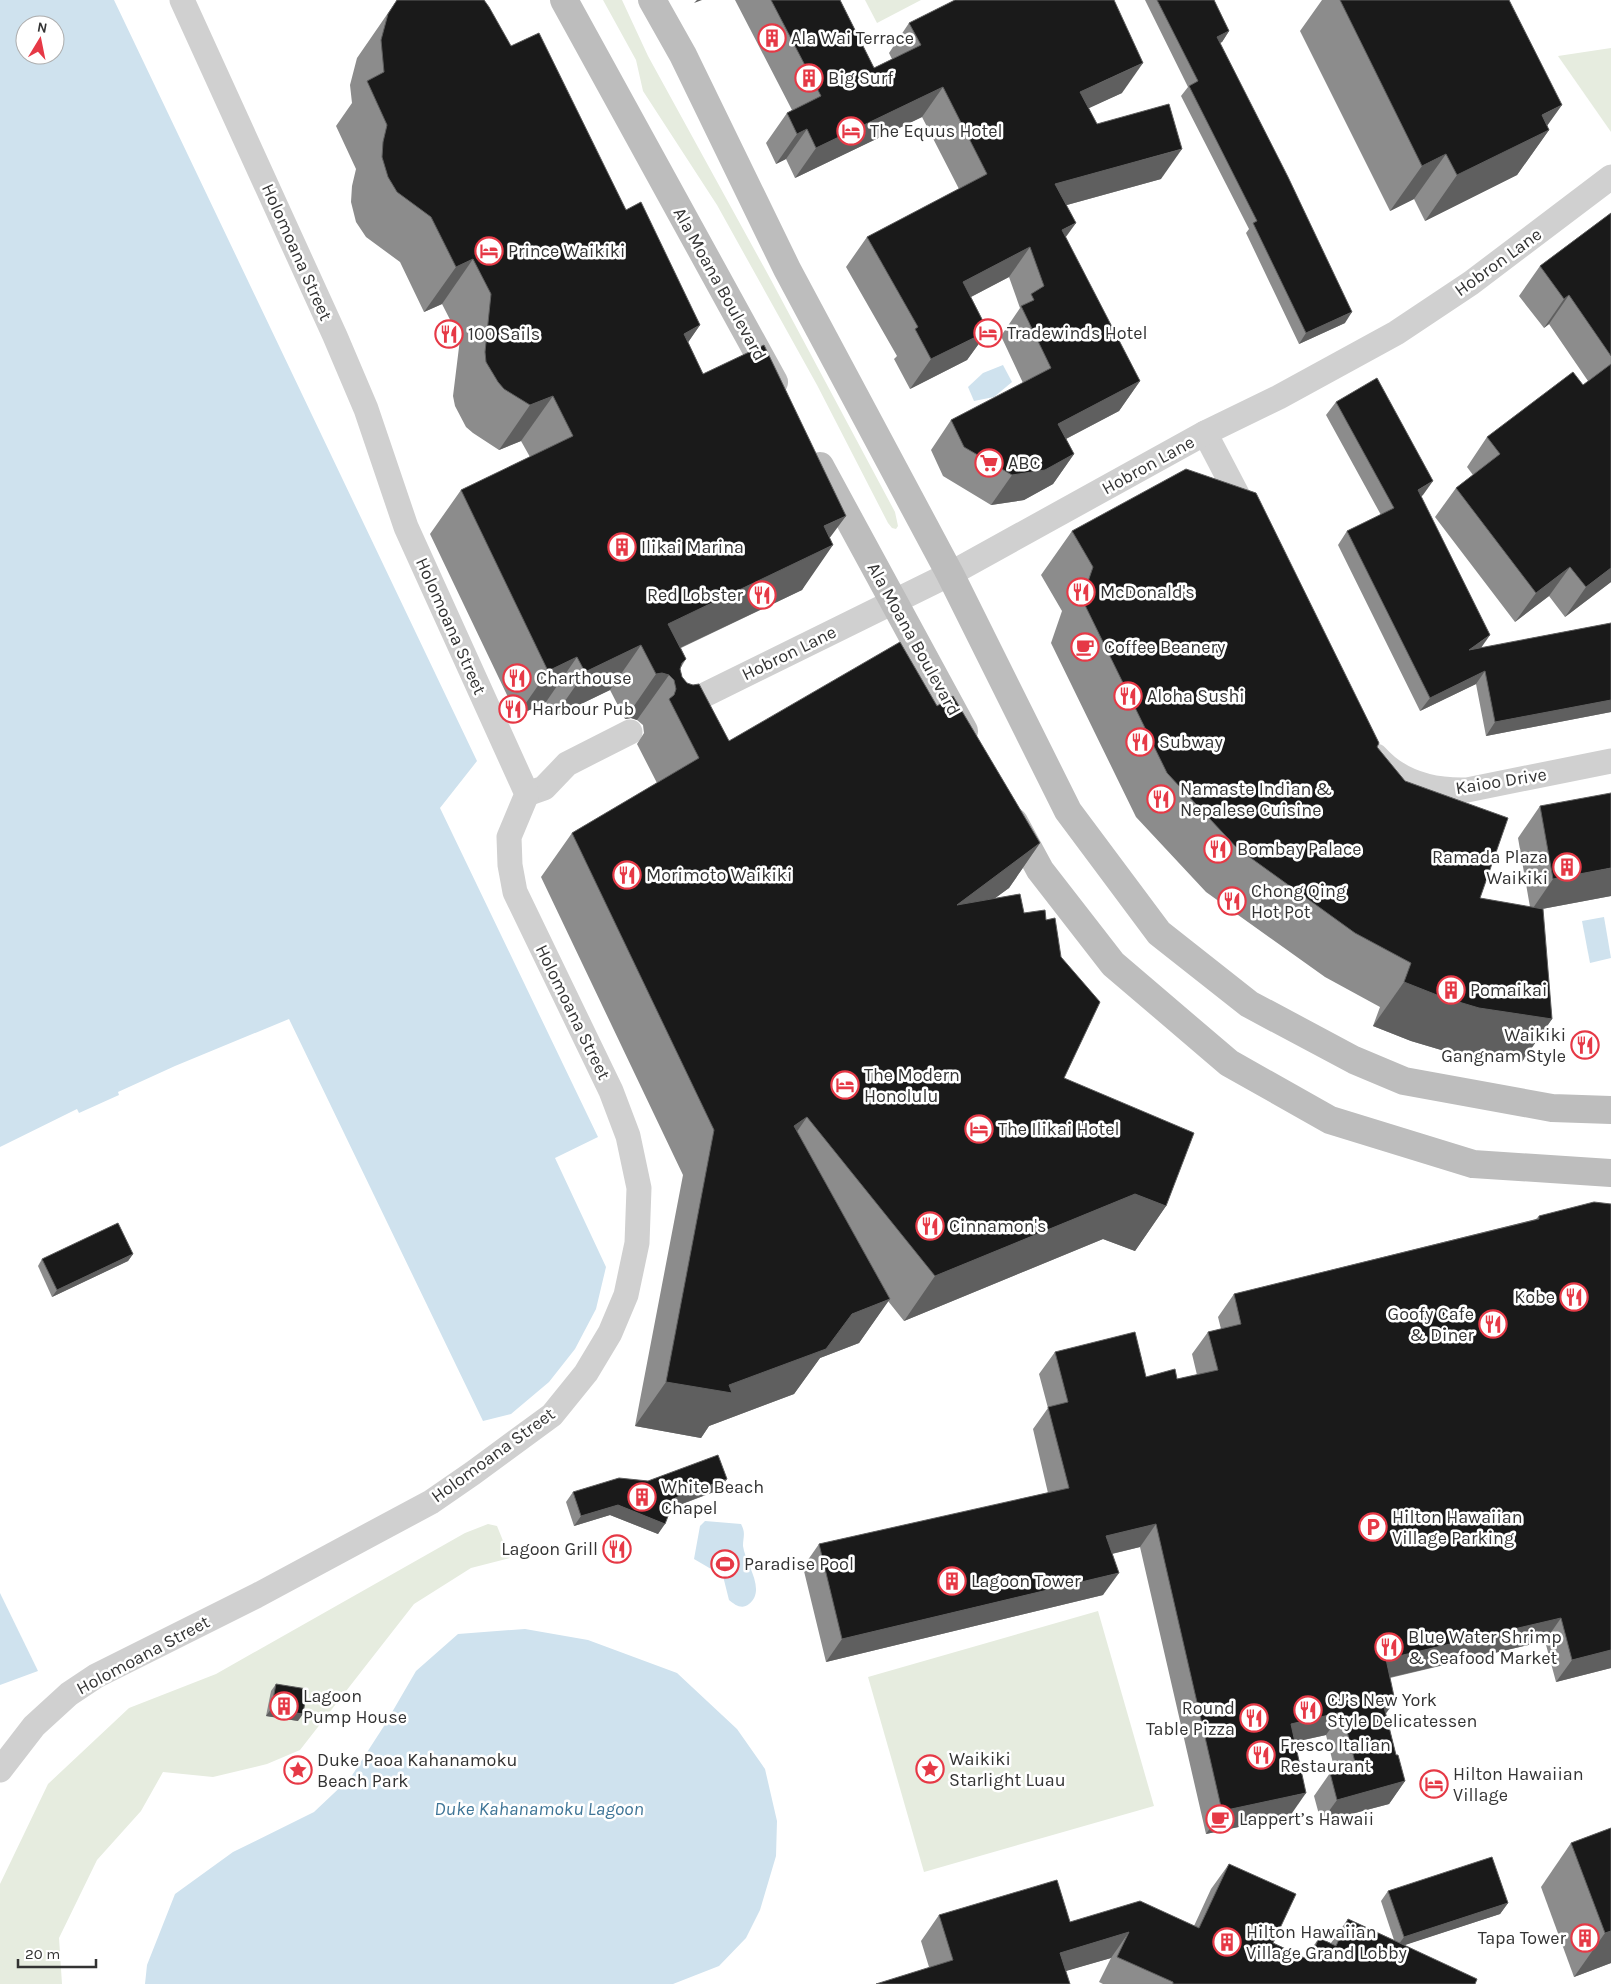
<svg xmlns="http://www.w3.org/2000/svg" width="1611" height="1984" viewBox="0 0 1611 1984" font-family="Karla,sans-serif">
  <rect width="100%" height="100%" fill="#fff"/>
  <g fill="#e6ecdf">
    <path d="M603 0H622L648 56 771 280 895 512 898 526 896 529 892 528 888 523 817 385 717 205 643 91 636 60Z"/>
    <path d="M865 0H921L877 23Z"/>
    <path d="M1611 48V132L1558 56Z"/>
    <path d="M488 1524 497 1526 510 1558 471 1568 414 1604 300 1750 267 1764 213 1777 163 1772 141 1811 97 1860 59 1938 62 1984H0V1884L48 1784 129 1708 216 1674 465 1533Z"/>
    <path d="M1098 1611 1154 1806 924 1872 868 1677Z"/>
  </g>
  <g fill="#cfe2ee" fill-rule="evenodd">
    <path d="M0 0H114L477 761 440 808 598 1137 555 1158 606 1267 596 1309 575 1349 549 1382 511 1414 483 1421 289 1019 175 1066 118 1092 119 1095 79 1113 77 1109 0 1147ZM25 25H55V55H25Z"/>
    <path d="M1003 365 1012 382 994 397 974 401 968 387 983 373Z"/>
    <path d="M1604 917 1611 958 1590 963 1582 921Z"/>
    <path d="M705 1521 741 1524C746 1533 743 1537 743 1546 745 1563 767 1590 749 1604 742 1610 735 1605 729 1600L723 1576 694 1559 700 1526Z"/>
    <path d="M0 1593 38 1671 0 1685Z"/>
    <path d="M525 1629 588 1640 677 1673 737 1729 765 1769 777 1821 776 1856 760 1910 746 1938 719 1966 673 1984H145L147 1965 175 1894 233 1852 314 1812 351 1777 384 1726 416 1671 458 1634Z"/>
  </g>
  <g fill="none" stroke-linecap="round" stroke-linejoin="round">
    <g stroke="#d0d0d0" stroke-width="25">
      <path d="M1205 433 1248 515"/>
      <path d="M674 710 950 574 1205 433 1279 397 1396 333 1471 283 1611 177"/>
      <path d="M1376 756C1400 783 1432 791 1467 790L1611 761"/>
      <path d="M527 794 544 788 567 764 630 732"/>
      <path d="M0 1770 34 1726 69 1694 96 1676 256 1596 375 1532 431 1502 473 1473 552 1415 586 1373 610 1333 626 1295 637 1243 639 1188 628 1136 611 1091 515 892 510 865 509 837 527 794 406 527 366 409 335 336 182 0"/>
    </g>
    <g stroke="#bdbdbd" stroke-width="28">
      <path d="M564 0 774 382"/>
      <path d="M652 0 683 55 787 269 950 574 1068 811 1159 933 1249 1004 1354 1060 1404 1081 1552 1108 1611 1110"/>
      <path d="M820 466 964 731"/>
      <path d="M1014 822 1040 870 1113 964 1229 1063 1330 1120 1473 1164 1611 1173"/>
    </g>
  </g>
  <g fill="#8c8c8c">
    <path d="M397 0 511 46 626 210 700 325 688 342 703 374 830 538 802 590 681 648 686 659 680 669 682 677 729 741 937 706 1040 843 1009 888 995 898 1024 913 1064 1078 1166 1206 1135 1251 1103 1239 904 1321 888 1301 859 1343 820 1358 794 1394 709 1426 701 1438 635 1426 683 1175 541 877 572 833 657 783 637 744 644 733 643 725 637 720 631 718 625 719 610 690 554 717 546 702 517 716 430 534 461 490 530 457 521 441 499 450 473 433 466 427 455 406 453 396 460 339 442 304 424 312 400 262 366 237 356 222 351 202 352 186 356 169 336 126 352 103 350 85 357 58Z"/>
    <path d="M735 0H840L874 68 892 59 889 53 909 23 1122 93 1088 108 1097 124 1161 179 1067 205 1065 237 1140 381 1119 411 1066 439 1074 454 1053 484 1024 500 991 505 943 476 931 450 951 420 1023 383 1001 336 1020 308 1009 277 971 297 988 331 967 360 910 389 894 359 897 356 846 267 867 237 959 189 922 117 795 178 786 159 776 164 766 143 787 113 792 110Z"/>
    <path d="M1145 0H1214L1229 31 1222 42 1220 43 1345 323 1299 344 1246 233 1249 229 1181 96 1188 87Z"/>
    <path d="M1322 0H1509L1547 126 1549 130 1517 175 1425 221 1414 199 1390 211 1300 31Z"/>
    <path d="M1611 213V582L1565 617 1549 596 1515 622 1435 517 1456 488 1473 475 1467 467 1487 437 1583 385 1588 381 1549 324 1544 328 1519 296 1540 266Z"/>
    <path d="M1336 402 1423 495 1421 496 1480 648 1611 623V712L1486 736 1476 684 1420 711 1338 545 1347 531 1381 515 1326 415Z"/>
    <path d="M1072 531 1377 747 1480 898 1530 907 1518 838 1540 806 1611 896 1542 909 1552 1019 1521 1063 1448 1052 1411 1041 1373 1026 1380 1007 1325 977 1206 892 1136 817 1051 643 1062 611 1041 575Z"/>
    <path d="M1611 1204V1668L1556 1682 1545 1641 1390 1678 1386 1714 1396 1755 1405 1781 1389 1804 1321 1822 1314 1796 1330 1773 1335 1771 1326 1735 1295 1742 1290 1816 1206 1834 1140 1547 1112 1554 1103 1595 826 1662 803 1567 819 1544 1048 1493 1033 1429 1048 1408 1039 1374 1055 1352 1146 1377 1177 1379 1197 1375 1192 1354 1208 1332 1221 1329 1218 1317 1234 1294 1536 1219 1539 1216Z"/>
    <path d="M133 1254 128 1261 52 1297 38 1266 42 1259Z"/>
    <path d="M719 1490 672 1508 658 1534 610 1515 574 1526 566 1502 573 1492Z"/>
    <path d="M276 1684 298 1721 266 1716 271 1691Z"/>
    <path d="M1611 1828V1963L1574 1977 1541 1887 1571 1843Z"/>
    <path d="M1229 1864 1273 1943 1305 1958 1319 1938 1331 1943 1348 1919 1394 1940 1381 1901 1388 1891 1508 1903 1500 1914 1404 1945 1475 1984H1103L1099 1982 1111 1958 1065 1971 929 1967 921 1941 939 1915 1070 1922 1194 1926 1211 1889Z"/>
  </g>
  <g fill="#5f5f5f">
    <path d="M697 0H702L694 3Z"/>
    <path d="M1229 31 1222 42 1209 48 1217 37Z"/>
    <path d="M1143 63 1122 93 1059 122 1080 92Z"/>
    <path d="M943 87 922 117 795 178 816 148Z"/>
    <path d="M1562 105 1542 133 1549 130 1517 175 1425 221 1457 175 1542 115Z"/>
    <path d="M807 129 786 159 776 164 797 134Z"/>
    <path d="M1182 149 1161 179 1034 214 1055 184Z"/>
    <path d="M1446 154 1414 199 1390 211 1422 166Z"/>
    <path d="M1076 223 1055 252 1062 230Z"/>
    <path d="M1030 247 1009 277 942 312 963 282Z"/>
    <path d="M473 259 442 304 424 312 456 267Z"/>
    <path d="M1569 295 1549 324 1544 328 1564 299Z"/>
    <path d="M1352 312 1345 323 1299 344 1306 333Z"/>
    <path d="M700 325 669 370 684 334Z"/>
    <path d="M988 331 967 360 910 389 931 359Z"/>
    <path d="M1140 381 1119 411 1037 454 1058 424Z"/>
    <path d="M553 396 521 441 499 450 530 405Z"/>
    <path d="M1074 454 1053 484 1024 500 991 505 1012 475Z"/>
    <path d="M1433 481 1423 495 1409 504 1418 490Z"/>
    <path d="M846 516 820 551 833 545 802 590 650 662 668 624 824 526Z"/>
    <path d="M1570 567 1549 596 1515 622 1536 593Z"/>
    <path d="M1611 568V582L1565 617 1586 587Z"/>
    <path d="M1490 635 1481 648 1469 650Z"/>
    <path d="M641 645 610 690 554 717 585 672Z"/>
    <path d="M577 657 546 702 517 716 548 671Z"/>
    <path d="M1485 671 1476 684 1420 711 1430 698Z"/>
    <path d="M662 673 669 675 637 720 631 718 625 719 656 674Z"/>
    <path d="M1611 700V712L1486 736 1495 722Z"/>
    <path d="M1040 843 1009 888 926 949 957 905Z"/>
    <path d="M1611 868V896L1531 911 1553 879Z"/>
    <path d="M1404 982 1552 1019 1521 1063 1448 1052 1411 1041 1373 1026Z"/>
    <path d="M807 1117 776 1162 794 1126Z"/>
    <path d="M1135 1194 1166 1206 1135 1251 1103 1239 904 1321 935 1276Z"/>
    <path d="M133 1254 128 1261 52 1297 57 1290Z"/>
    <path d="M890 1299 859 1343 820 1358 794 1394 709 1426 701 1438 635 1426 666 1382 852 1314Z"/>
    <path d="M727 1479 719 1490 668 1509 675 1498Z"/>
    <path d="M618 1505 665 1524 658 1534 610 1515 574 1526 581 1516Z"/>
    <path d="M1156 1524 1140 1547 1090 1559 1106 1536Z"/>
    <path d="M1119 1573 1103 1595 826 1662 842 1639Z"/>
    <path d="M1561 1618 1545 1641 1370 1682 1386 1659Z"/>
    <path d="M1611 1650V1668L1556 1682 1572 1660Z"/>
    <path d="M1395 1701 1379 1723 1383 1703Z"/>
    <path d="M271 1709 303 1714 298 1721 266 1716Z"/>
    <path d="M1342 1712 1326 1735 1275 1746 1291 1724Z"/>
    <path d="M1405 1781 1389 1804 1321 1822 1337 1800Z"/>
    <path d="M1306 1793 1290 1816 1206 1834 1222 1811Z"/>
    <path d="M1508 1903 1500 1914 1396 1948 1404 1937Z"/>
    <path d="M1611 1931V1963L1574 1977 1605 1933Z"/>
    <path d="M1129 1932 1111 1958 1042 1978 1060 1953Z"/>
  </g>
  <g fill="#1a1a1a" stroke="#5f5f5f">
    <path d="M397 0H484L489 7 511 46 539 33 626 210 641 202 700 325 684 334 703 374 764 345 846 516 824 526 833 545 668 624 686 659 682 663 680 669 682 677 687 683 693 685 699 684 729 741 900 642 937 706 953 696 1040 843 957 905 1020 894 1024 913 1045 910 1046 920 1055 918 1061 957 1100 1002 1064 1078 1194 1133 1166 1206 1135 1194 935 1276 807 1117 794 1126 890 1299 852 1314 826 1349 729 1385 732 1393 666 1382 714 1130 572 833 699 758 669 699 674 695 676 689 674 680 669 675 662 673 656 674 641 645 585 672 577 657 548 671 461 490 573 436 553 396 530 405 504 389 498 382 486 362 485 352 491 294 473 259 456 267 431 217 397 192 388 177 382 157 383 142 387 125 367 81 384 72 381 40 388 14Z"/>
    <path d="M771 0H840L874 68 921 45 909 23 955 0H1114L1143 63 1080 92 1097 124 1169 104 1182 149 1055 184 1076 223 1062 230 1140 381 1058 424 1074 454 1045 470 1012 475 964 447 951 420 1051 368 1021 306 1034 300 1031 294 1044 286 1030 247 963 282 988 331 931 359 915 329 918 327 867 237 987 174 943 87 816 148 807 129 797 134 787 113 821 96Z"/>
    <path d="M1157 0H1214L1229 31 1217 37 1288 177 1352 312 1306 333 1253 223 1257 221 1189 86 1198 81Z"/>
    <path d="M1340 0H1509L1562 105 1542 115 1549 130 1457 175 1446 154 1422 166Z"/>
    <path d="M1611 213V356L1569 295 1564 299 1540 266Z"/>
    <path d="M1611 364V568L1586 587 1570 567 1536 593 1456 488 1500 454 1487 437 1573 372 1583 385Z"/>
    <path d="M1377 378 1433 481 1418 490 1490 635 1469 650 1611 623V700L1495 722 1485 671 1430 698 1347 531 1394 508 1336 402Z"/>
    <path d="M1186 469 1256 493 1379 743 1377 747 1405 781 1508 818 1480 898 1543 909 1552 1019 1479 1008 1442 997 1404 982 1411 963 1355 933 1237 848 1167 773 1082 599 1093 567 1072 531Z"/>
    <path d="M1611 793V868L1553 879 1540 806Z"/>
    <path d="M1594 1202 1611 1204V1650L1572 1660 1561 1618 1386 1659 1395 1701 1383 1703 1396 1755H1398L1405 1781 1337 1800 1330 1773 1356 1766 1342 1712 1291 1724 1306 1793 1222 1811 1156 1524 1106 1536 1119 1573 842 1639 819 1544 1069 1488 1048 1407 1068 1402 1055 1352 1135 1332 1146 1377 1175 1369 1177 1379 1218 1370 1208 1332 1241 1324 1234 1294 1539 1219V1216Z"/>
    <path d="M118 1223 133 1254 57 1290 42 1259Z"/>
    <path d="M718 1455 727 1479 675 1498 665 1524 618 1505 581 1516 573 1492 619 1478 648 1481Z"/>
    <path d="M276 1684 307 1689 303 1714 271 1709Z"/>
    <path d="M1611 1828V1931L1605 1933 1571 1843Z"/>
    <path d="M1492 1857 1508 1903 1404 1937 1388 1891Z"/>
    <path d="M1229 1864 1296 1894 1273 1943 1309 1960 1319 1938 1336 1946 1348 1919 1477 1979 1475 1984H1173V1982L1117 1957 1129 1932 1060 1953 1070 1984H876L953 1960 939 1915 1057 1880 1070 1922 1140 1901 1199 1928Z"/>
  </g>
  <defs>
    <g id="building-ring" transform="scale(1.4375)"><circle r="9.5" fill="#fff" stroke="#e63946" stroke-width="1.5"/><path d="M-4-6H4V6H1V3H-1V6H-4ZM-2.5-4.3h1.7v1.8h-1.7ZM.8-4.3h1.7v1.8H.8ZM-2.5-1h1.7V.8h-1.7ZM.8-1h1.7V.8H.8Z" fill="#e63946"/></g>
    <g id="hotel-ring" transform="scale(1.4375)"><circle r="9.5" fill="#fff" stroke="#e63946" stroke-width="1.5"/><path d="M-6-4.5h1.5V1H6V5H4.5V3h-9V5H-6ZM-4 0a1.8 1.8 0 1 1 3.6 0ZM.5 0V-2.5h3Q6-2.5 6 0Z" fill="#e63946"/></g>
    <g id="restaurant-ring" transform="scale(1.4375)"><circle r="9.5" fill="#fff" stroke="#e63946" stroke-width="1.5"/><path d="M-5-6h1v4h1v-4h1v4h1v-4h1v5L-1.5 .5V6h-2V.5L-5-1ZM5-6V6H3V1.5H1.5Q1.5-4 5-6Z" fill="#e63946"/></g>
    <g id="supermarket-ring" transform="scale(1.4375)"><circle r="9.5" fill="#fff" stroke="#e63946" stroke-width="1.5"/><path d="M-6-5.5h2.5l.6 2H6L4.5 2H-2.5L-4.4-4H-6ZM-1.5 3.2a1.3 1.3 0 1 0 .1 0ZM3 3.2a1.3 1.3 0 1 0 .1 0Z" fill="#e63946"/></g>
    <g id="cafe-ring" transform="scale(1.4375)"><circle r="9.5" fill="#fff" stroke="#e63946" stroke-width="1.5"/><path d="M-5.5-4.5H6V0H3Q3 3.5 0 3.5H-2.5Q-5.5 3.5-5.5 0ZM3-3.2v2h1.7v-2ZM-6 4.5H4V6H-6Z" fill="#e63946"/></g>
    <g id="parking-ring" transform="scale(1.4375)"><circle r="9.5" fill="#fff" stroke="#e63946" stroke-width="1.5"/><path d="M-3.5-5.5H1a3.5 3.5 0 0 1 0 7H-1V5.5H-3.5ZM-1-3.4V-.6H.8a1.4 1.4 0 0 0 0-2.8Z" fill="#e63946"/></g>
    <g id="stadium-ring" transform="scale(1.4375)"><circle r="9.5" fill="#fff" stroke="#e63946" stroke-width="1.5"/><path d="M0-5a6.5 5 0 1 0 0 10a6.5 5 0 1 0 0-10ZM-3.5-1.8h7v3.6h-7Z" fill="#e63946"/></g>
    <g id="sight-ring" transform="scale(1.4375)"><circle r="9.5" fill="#fff" stroke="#e63946" stroke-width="1.5"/><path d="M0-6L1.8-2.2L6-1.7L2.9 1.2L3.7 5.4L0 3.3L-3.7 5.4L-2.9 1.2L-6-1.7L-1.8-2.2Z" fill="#e63946"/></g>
  </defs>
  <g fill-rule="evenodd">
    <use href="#building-ring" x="772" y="38"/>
    <use href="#building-ring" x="809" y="78"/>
    <use href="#hotel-ring" x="851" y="131"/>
    <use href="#hotel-ring" x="489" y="251"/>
    <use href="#hotel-ring" x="988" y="333"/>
    <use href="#restaurant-ring" x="449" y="334"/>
    <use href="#supermarket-ring" x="989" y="463"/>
    <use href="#building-ring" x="622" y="547"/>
    <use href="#restaurant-ring" x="1081" y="592"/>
    <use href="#restaurant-ring" x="762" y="595"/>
    <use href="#cafe-ring" x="1085" y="647"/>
    <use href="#restaurant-ring" x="517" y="678"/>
    <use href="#restaurant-ring" x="1128" y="696"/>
    <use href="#restaurant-ring" x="513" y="709"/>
    <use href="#restaurant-ring" x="1140" y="742"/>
    <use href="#restaurant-ring" x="1161" y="799"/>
    <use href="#restaurant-ring" x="1218" y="849"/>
    <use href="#building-ring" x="1567" y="867"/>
    <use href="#restaurant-ring" x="627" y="875"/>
    <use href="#restaurant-ring" x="1232" y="901"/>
    <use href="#building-ring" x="1451" y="990"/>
    <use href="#restaurant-ring" x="1585" y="1045"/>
    <use href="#hotel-ring" x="845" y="1085"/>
    <use href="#hotel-ring" x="979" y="1129"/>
    <use href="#restaurant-ring" x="930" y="1226"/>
    <use href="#restaurant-ring" x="1574" y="1297"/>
    <use href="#restaurant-ring" x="1493" y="1324"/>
    <use href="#building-ring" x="642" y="1497"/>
    <use href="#parking-ring" x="1373" y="1527"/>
    <use href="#restaurant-ring" x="617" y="1549"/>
    <use href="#stadium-ring" x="725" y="1564"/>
    <use href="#building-ring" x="952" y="1581"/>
    <use href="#restaurant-ring" x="1389" y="1647"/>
    <use href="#building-ring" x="284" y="1706"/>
    <use href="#restaurant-ring" x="1308" y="1710"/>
    <use href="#restaurant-ring" x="1254" y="1718"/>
    <use href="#restaurant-ring" x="1261" y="1755"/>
    <use href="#sight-ring" x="930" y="1769"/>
    <use href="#sight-ring" x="298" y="1770"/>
    <use href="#hotel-ring" x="1434" y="1784"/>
    <use href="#cafe-ring" x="1220" y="1819"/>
    <use href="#building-ring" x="1585" y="1938"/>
    <use href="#building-ring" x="1227" y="1942"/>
  </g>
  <g text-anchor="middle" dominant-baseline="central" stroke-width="5" stroke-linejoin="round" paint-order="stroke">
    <g font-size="18" fill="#333" stroke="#fff" text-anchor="start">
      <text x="791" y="38">Ala Wai Terrace</text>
      <text x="828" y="78">Big Surf</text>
      <text x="870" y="131">The Equus Hotel</text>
      <text x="508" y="251">Prince Waikiki</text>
      <text x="1007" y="333">Tradewinds Hotel</text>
      <text x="468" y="334">100 Sails</text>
      <text x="1008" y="463">ABC</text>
      <text x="641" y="547">Ilikai Marina</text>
      <text x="1100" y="592">McDonald's</text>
      <text x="743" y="595" text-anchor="end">Red Lobster</text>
      <text x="1104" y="647">Coffee Beanery</text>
      <text x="536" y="678">Charthouse</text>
      <text x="1147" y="696">Aloha Sushi</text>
      <text x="532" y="709">Harbour Pub</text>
      <text x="1159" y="742">Subway</text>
      <text x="1180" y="789">Namaste Indian &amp;<tspan x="1180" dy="21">Nepalese Cuisine</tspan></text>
      <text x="1237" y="849">Bombay Palace</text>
      <text x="1548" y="857" text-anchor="end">Ramada Plaza<tspan x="1548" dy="21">Waikiki</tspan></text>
      <text x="646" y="875">Morimoto Waikiki</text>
      <text x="1251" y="891">Chong Qing<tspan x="1251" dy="21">Hot Pot</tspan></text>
      <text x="1470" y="990">Pomaikai</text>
      <text x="1566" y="1035" text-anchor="end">Waikiki<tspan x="1566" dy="21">Gangnam Style</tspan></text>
      <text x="864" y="1075">The Modern<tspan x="864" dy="21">Honolulu</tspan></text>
      <text x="998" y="1129">The Ilikai Hotel</text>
      <text x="949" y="1226">Cinnamon's</text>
      <text x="1555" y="1297" text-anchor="end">Kobe</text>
      <text x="1474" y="1314" text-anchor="end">Goofy Cafe<tspan x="1474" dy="21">&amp; Diner</tspan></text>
      <text x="661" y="1487">White Beach<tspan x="661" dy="21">Chapel</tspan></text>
      <text x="1392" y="1517">Hilton Hawaiian<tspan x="1392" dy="21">Village Parking</tspan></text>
      <text x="598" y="1549" text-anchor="end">Lagoon Grill</text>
      <text x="744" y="1564">Paradise Pool</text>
      <text x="971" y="1581">Lagoon Tower</text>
      <text x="1408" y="1637">Blue Water Shrimp<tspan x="1408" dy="21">&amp; Seafood Market</tspan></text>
      <text x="303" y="1696">Lagoon<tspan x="303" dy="21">Pump House</tspan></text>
      <text x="1327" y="1700">CJ’s New York<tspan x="1327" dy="21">Style Delicatessen</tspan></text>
      <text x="1235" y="1708" text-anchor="end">Round<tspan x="1235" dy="21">Table Pizza</tspan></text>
      <text x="1280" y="1745">Fresco Italian<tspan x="1280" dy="21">Restaurant</tspan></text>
      <text x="949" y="1759">Waikiki<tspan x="949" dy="21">Starlight Luau</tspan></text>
      <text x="317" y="1760">Duke Paoa Kahanamoku<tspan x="317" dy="21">Beach Park</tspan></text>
      <text x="1453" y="1774">Hilton Hawaiian<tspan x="1453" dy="21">Village</tspan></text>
      <text x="1239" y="1819">Lappert’s Hawaii</text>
      <text x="1246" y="1932">Hilton Hawaiian<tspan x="1246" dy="21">Village Grand Lobby</tspan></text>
      <text x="1566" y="1938" text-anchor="end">Tapa Tower</text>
    </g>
    <g font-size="18" fill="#333" stroke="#fff">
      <text transform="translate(297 252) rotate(66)">Holomoana Street</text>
      <text transform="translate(1498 262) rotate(-36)">Hobron Lane</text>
      <text transform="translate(720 284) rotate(61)">Ala Moana Boulevard</text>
      <text transform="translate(1148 465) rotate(-29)">Hobron Lane</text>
      <text transform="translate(451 626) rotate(66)">Holomoana Street</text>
      <text transform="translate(914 639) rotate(61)">Ala Moana Boulevard</text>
      <text transform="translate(789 653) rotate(-26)">Hobron Lane</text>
      <text transform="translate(1501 781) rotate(-9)">Kaioo Drive</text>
      <text transform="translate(573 1012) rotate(64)">Holomoana Street</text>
      <text transform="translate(493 1455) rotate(-36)">Holomoana Street</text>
      <text transform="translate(143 1655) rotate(-28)">Holomoana Street</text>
    </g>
    <g font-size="19" font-style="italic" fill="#3f7597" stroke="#fff">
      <text x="539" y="1809">Duke Kahanamoku Lagoon</text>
    </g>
  </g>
  <g transform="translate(40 40) rotate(10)"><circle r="24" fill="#ffffff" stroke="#adadad"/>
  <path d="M0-4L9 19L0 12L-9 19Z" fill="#e63946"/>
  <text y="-8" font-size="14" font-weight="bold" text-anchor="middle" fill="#333333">N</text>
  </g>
  <path d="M18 1959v8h78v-8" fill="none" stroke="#333333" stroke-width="2.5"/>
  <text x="25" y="1959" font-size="15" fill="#333333" stroke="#ffffff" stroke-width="4" paint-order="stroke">20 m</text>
</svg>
